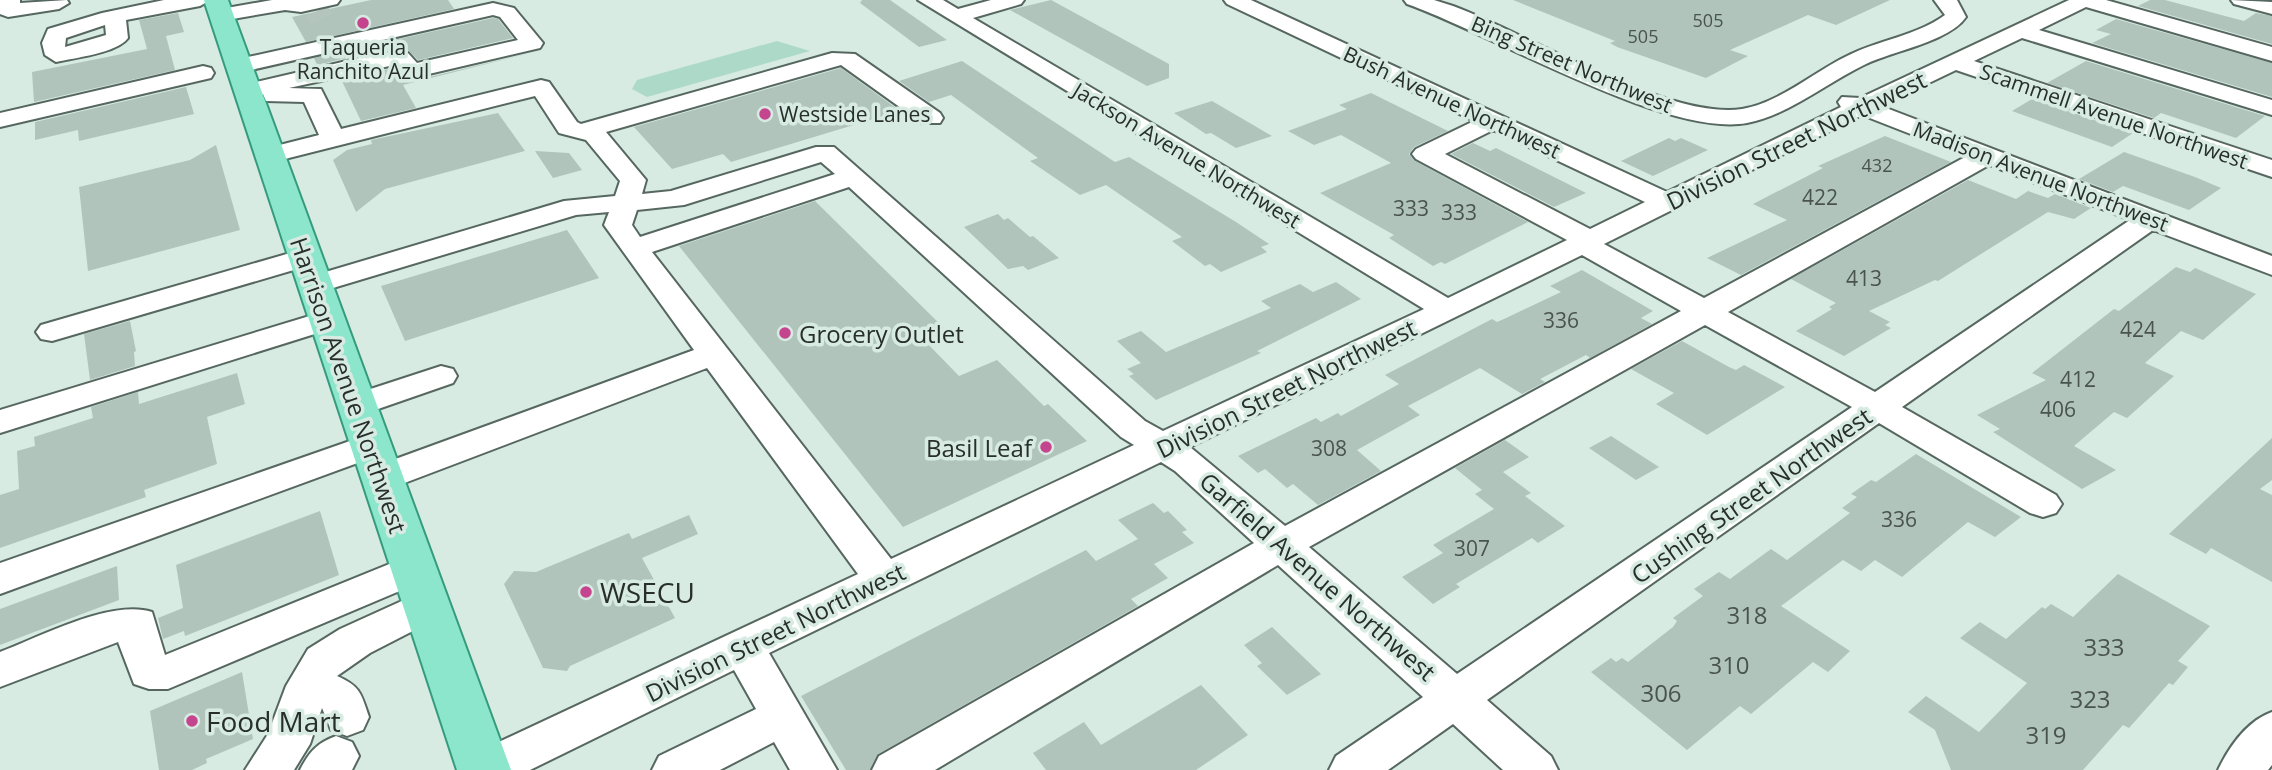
<svg xmlns="http://www.w3.org/2000/svg" width="2272" height="770" viewBox="0 0 2272 770" font-family="'Open Sans',sans-serif">
  <rect width="100%" height="100%" fill="#d7ebe3"/>
  <path fill="#addac8" d="M777 41 810 51 647 97 632 89 637 80Z"/>
  <g fill="#b1c4bc">
    <path d="M371 0H448L454 9 306 42 292 17Z"/>
    <path d="M862 0H890L947 40 919 47 860 3Z"/>
    <path d="M1051 0 1169 64V78L1147 86 1010 10Z"/>
    <path d="M1513 0H1890L1836 25 1808 15 1730 50 1748 56 1706 78 1617 47 1610 43 1615 41Z"/>
    <path d="M2150 0H2165L2244 21 2256 13 2272 16V44L2138 6Z"/>
    <path d="M178 13 184 32 166 36 175 70 34 102 32 72 147 49 139 20Z"/>
    <path d="M493 18 498 19 513 38 418 60 408 50H380L317 65 314 58Z"/>
    <path d="M2116 19 2272 63V97L2092 43 2111 34 2096 30Z"/>
    <path d="M534 52 403 85 416 108 361 121 341 79 393 68 401 77 417 80Z"/>
    <path d="M962 61 1115 162 1129 157 1236 222 1269 244 1261 247 1267 252 1221 272 1210 264 1205 266 1172 241 1182 237 1106 185 1080 195 1030 161 1038 158 951 95 929 102 899 81Z"/>
    <path d="M2086 61 2265 116 2236 138 2161 113 2154 118 2047 83Z"/>
    <path d="M841 68 900 111 731 162 723 154 672 169 634 127Z"/>
    <path d="M186 87 194 114 79 141 78 130 35 140V122Z"/>
    <path d="M1371 93 1448 131 1414 147 1409 154 1415 161 1528 222 1445 264 1441 262 1433 266 1389 238 1394 235 1320 193 1391 163 1341 135 1314 145 1288 131 1347 109 1339 105Z"/>
    <path d="M2032 99 2133 133 2112 147 2012 111Z"/>
    <path d="M1212 101 1272 136 1236 148 1211 133 1206 134 1174 113Z"/>
    <path d="M498 113 525 151 385 189 356 212 333 160 347 150 372 144 371 140Z"/>
    <path d="M1885 136 1951 162 1741 275 1707 258 1787 220 1753 204 1823 168 1818 166Z"/>
    <path d="M1669 138 1675 141 1681 138 1708 150 1653 176 1621 161Z"/>
    <path d="M1473 143 1490 151 1496 148 1586 193 1554 207 1451 154Z"/>
    <path d="M216 145 240 230 88 271 79 187 190 160Z"/>
    <path d="M535 151 569 153 582 170 553 178Z"/>
    <path d="M2124 152 2195 177 2221 188 2189 210 2123 186 2113 192 2079 179Z"/>
    <path d="M1968 180 2016 199 2028 191 2048 198 2055 194 2091 208 2074 219 2048 212 1938 281 1935 280 1869 311 1890 322 1885 325 1891 328 1844 356 1796 331 1832 309 1829 307 1836 303 1791 279Z"/>
    <path d="M815 201 947 331 924 340 959 376 997 360 1044 406 1048 404 1087 441 903 527 679 246Z"/>
    <path d="M998 214 1004 220 1008 218 1030 237 1033 236 1059 258 1028 270 1023 266 1008 269 964 227Z"/>
    <path d="M567 230 599 278 405 341 381 286Z"/>
    <path d="M2176 267 2190 272 2195 268 2256 294 2203 340 2181 331 2145 363 2174 376 2127 418 2114 412 2074 446 2116 470 2082 489 1993 432 2000 429 1977 415 2046 380 2032 373 2114 309 2119 311Z"/>
    <path d="M1582 270 1653 311 1641 318 1652 324 1590 358 1586 355 1540 379 1545 382 1522 394 1480 368 1408 406 1420 415 1357 450 1381 471 1318 505 1293 484 1287 488 1265 469 1258 473 1238 456 1316 418 1321 422 1338 413 1341 416 1399 384 1385 375 1492 319 1497 322 1504 319 1561 292 1550 286Z"/>
    <path d="M1336 282 1361 299 1257 351 1261 353 1156 400 1129 376 1134 374 1127 369 1141 363 1117 341 1141 331 1166 352 1271 308 1261 301 1300 284 1313 292Z"/>
    <path d="M130 321 136 351 134 352 135 366 90 380 84 334Z"/>
    <path d="M1682 341 1729 367 1736 370 1744 365 1785 387 1707 435 1656 404 1674 393 1631 369Z"/>
    <path d="M237 373 245 404 207 417 217 464 144 490 146 497 0 548V495L19 489 17 451 35 446 34 437 93 418 91 407 138 392 139 404Z"/>
    <path d="M1611 436 1659 467 1636 480 1589 448Z"/>
    <path d="M2272 438V480L2260 489 2272 495V582L2211 548 2206 554 2169 534Z"/>
    <path d="M1505 440 1529 457 1503 472 1531 493 1525 496 1565 526 1538 543 1532 538 1456 584 1460 587 1433 604 1402 577 1443 553 1433 545 1494 509 1475 494 1482 490 1455 468Z"/>
    <path d="M1916 454 2021 517 1995 537 1968 522 1902 577 1875 560 1861 571 1843 560 1781 606 1850 651 1828 672 1813 662 1751 714 1740 706 1687 750 1591 672 1611 658 1616 662 1622 658 1628 662 1673 627 1677 621 1673 618 1703 596 1694 589 1719 572 1730 579 1771 549 1787 560 1850 513 1842 508 1857 497 1851 494 1871 480 1876 482Z"/>
    <path d="M1153 503 1164 513 1168 511 1187 530 1182 532 1194 543 1154 564 1168 578 1131 599 1138 606 878 754 870 770H846L801 696 1086 550 1096 561 1138 539 1118 520Z"/>
    <path d="M320 511 339 575 185 636 184 631 163 639 158 618 183 608 176 565Z"/>
    <path d="M689 515 698 534 642 558 675 618 570 666 567 671 543 668 504 584 514 571 536 572 629 533 632 539Z"/>
    <path d="M117 566 119 600 0 645V609Z"/>
    <path d="M2118 574 2210 626 2178 661 2188 667 2173 685 2169 683 2129 728 2123 725 2083 770H1951L1935 730 1908 712 1926 696 1979 732 2027 683 1960 638 1980 622 2006 639 2042 607 2045 609 2051 604 2073 617Z"/>
    <path d="M1272 627 1321 674 1287 695 1257 666 1262 663 1244 645Z"/>
    <path d="M242 672 253 739 206 759 207 763 192 770H159L150 711Z"/>
    <path d="M1201 685 1248 735 1196 770H1046L1033 753 1084 722 1101 745Z"/>
  </g>
  <g fill="none" stroke-linecap="round" stroke-linejoin="round">
    <path stroke="#b4c5be" stroke-width="24" stroke-dasharray="24 11" stroke-linecap="butt" d="M317 11 321 19"/>
    <g stroke="#566760" stroke-width="4">
      <g id="minor">
        <path d="M0 0H20V3L67 0 69 3 59 9 8 17 0 14Z"/>
        <path d="M164 0H210L200 6 126 20 128 38C117 53 74 58 56 62L45 55 42 43 48 29 102 13ZM105 25 106 35 65 47 66 38Z"/>
        <path d="M272 0H340L337 4 301 12 285 10 221 21 211 15 221 9Z"/>
        <path d="M918 0H943L958 9 991 0H1024L1021 4 973 18 1448 298 1567 240 1416 159 1412 154 1416 149 1474 121 1227 4 1224 0H1251L1667 192 1841 107 1838 102 1842 97 1860 98 2069 0H2106L2272 47V61L2086 7 2039 30 2272 100V115L2022 38 1974 61 2272 160V177L1956 70 1881 106 2272 256V275L2153 230 1902 407 2056 495 2062 504 2056 513 2043 517 2030 513 1879 423 1487 700 1551 756 1558 770H1503L1453 724 1388 770H1329L1336 756 1423 697 1278 565 935 770H872L879 756 1254 543 1175 471 1161 462 769 653 837 770H790L774 742 720 770H652L659 756 756 709 734 670 530 770H462L469 756 858 574 707 368 394 487 381 491 368 487 363 478 368 469 694 350 604 225 609 212 576 215 313 294 302 291 298 285 302 279 564 201 615 196 620 181 586 140 559 133 535 96 269 163 260 160 256 155 260 150 319 135 304 102 266 101 263 94 247 98 239 96 235 91 239 86 381 53H408L417 63 518 40 500 17 493 15 238 73 230 71 227 66 230 61 493 3 514 8 543 43 540 48 416 77 402 74 394 65 289 88 321 89 341 129 541 80 549 82 577 122 581 124 832 53 855 54 940 113 943 118 940 123H922L841 65 606 132 646 180 642 194 671 191 816 147H834L1145 421 1163 431 1424 309ZM1862 115 1967 156 1704 298 1604 244ZM1493 130 1645 202 1590 229 1445 154ZM821 162 835 174 640 237 632 225 637 210 684 205ZM1989 165 2130 220 1875 392 1728 312ZM849 187 1121 437 1134 445 891 559 652 252ZM1582 255 1681 311 1285 526 1190 447ZM1705 325 1852 407 1457 674 1309 547Z"/>
        <path d="M1404 0H1434L1453 6C1526 33 1668 120 1742 109 1779 103 1814 72 1847 56 1878 40 1916 36 1945 15L1934 0H1957L1966 17C1950 41 1893 51 1866 64 1826 83 1791 114 1747 123 1666 138 1490 33 1407 4Z"/>
        <path d="M2231 0 2272 2V14L2234 4Z"/>
        <path d="M203 66 211 68 214 73 211 78 0 127V113Z"/>
        <path d="M304 249 314 252 319 258 314 264 52 341 41 339 36 332 41 325Z"/>
        <path d="M326 311 337 313 342 320 337 327 0 433V410Z"/>
        <path d="M441 366 453 369 457 376 453 383 355 417 343 414 338 406 343 398Z"/>
        <path d="M370 434 382 438 388 446 382 454 0 594V563Z"/>
        <path d="M414 554 428 559 434 569 428 579 168 689H149L134 684 118 642 0 687V652C40 637 111 599 152 612L165 655Z"/>
        <path d="M426 590 440 595 446 606 440 617 370 653 337 676C360 686 361 693 369 717L363 730 347 736 331 730 322 708 310 744 294 770H245L268 734 286 686 308 649 340 629Z"/>
        <path d="M2272 712V765L2268 770H2218C2229 747 2247 721 2272 712Z"/>
        <path d="M336 736 352 742 359 756 352 770H300C309 752 317 743 336 736Z"/>
      </g>
    </g>
    <g stroke="#369b7c" stroke-width="4">
      <path id="major" d="M204 0H228L511 770H457Z"/>
    </g>
    <use href="#minor" fill="#fff" fill-rule="evenodd"/>
    <use href="#major" fill="#8be6cb" fill-rule="evenodd"/>
  </g>
  <g fill="#c5448e" stroke="#d7ebe3" stroke-width="2.5">
    <circle cx="363" cy="23" r="7"/>
    <circle cx="765" cy="114" r="7"/>
    <circle cx="785" cy="333" r="7"/>
    <circle cx="1046" cy="447" r="7"/>
    <circle cx="586" cy="592" r="7"/>
    <circle cx="192" cy="721" r="7"/>
  </g>
  <g text-anchor="middle" dominant-baseline="central" stroke-width="7" stroke-linejoin="round" paint-order="stroke">
    <g font-size="18" fill="#4a544f">
      <text x="1708" y="20">505</text>
      <text x="1643" y="36">505</text>
      <text x="1877" y="165">432</text>
    </g>
    <g font-size="21" fill="#272e2b" stroke="#d7ebe3">
      <text x="363" y="47">Taqueria<tspan x="363" dy="24">Ranchito Azul</tspan></text>
      <text x="779" y="114" text-anchor="start">Westside Lanes</text>
    </g>
    <g font-size="21" fill="#272e2b" stroke="#d7ebe3">
      <text transform="translate(1572 64) rotate(23)">Bing Street Northwest</text>
      <text transform="translate(1452 102) rotate(25)">Bush Avenue Northwest</text>
      <text transform="translate(2114 116) rotate(19)">Scammell Avenue Northwest</text>
      <text transform="translate(1187 155) rotate(31)">Jackson Avenue Northwest</text>
      <text transform="translate(2041 176) rotate(21)">Madison Avenue Northwest</text>
    </g>
    <g font-size="21" fill="#4a544f">
      <text x="1820" y="197">422</text>
      <text x="1411" y="208">333</text>
      <text x="1459" y="212">333</text>
      <text x="1864" y="278">413</text>
      <text x="1561" y="320">336</text>
      <text x="2138" y="329">424</text>
      <text x="2078" y="379">412</text>
      <text x="2058" y="409">406</text>
      <text x="1329" y="448">308</text>
      <text x="1899" y="519">336</text>
      <text x="1472" y="548">307</text>
    </g>
    <g font-size="24" fill="#272e2b" stroke="#d7ebe3">
      <text transform="translate(1796 140) rotate(-26)">Division Street Northwest</text>
      <text transform="translate(349 385) rotate(71)">Harrison Avenue Northwest</text>
      <text transform="translate(1286 388) rotate(-26)">Division Street Northwest</text>
      <text transform="translate(1751 495) rotate(-35)">Cushing Street Northwest</text>
      <text transform="translate(1318 576) rotate(41)">Garfield Avenue Northwest</text>
      <text transform="translate(775 632) rotate(-26)">Division Street Northwest</text>
    </g>
    <g font-size="24" fill="#272e2b" stroke="#d7ebe3" text-anchor="start">
      <text x="799" y="333">Grocery Outlet</text>
      <text x="1032" y="447" text-anchor="end">Basil Leaf</text>
    </g>
    <g font-size="24" fill="#4a544f">
      <text x="1747" y="614">318</text>
      <text x="2104" y="646">333</text>
      <text x="1729" y="664">310</text>
      <text x="1661" y="692">306</text>
      <text x="2090" y="698">323</text>
      <text x="2046" y="734">319</text>
    </g>
    <g font-size="28" fill="#272e2b" stroke="#d7ebe3" text-anchor="start">
      <text x="600" y="592">WSECU</text>
      <text x="206" y="721">Food Mart</text>
    </g>
  </g>
</svg>
